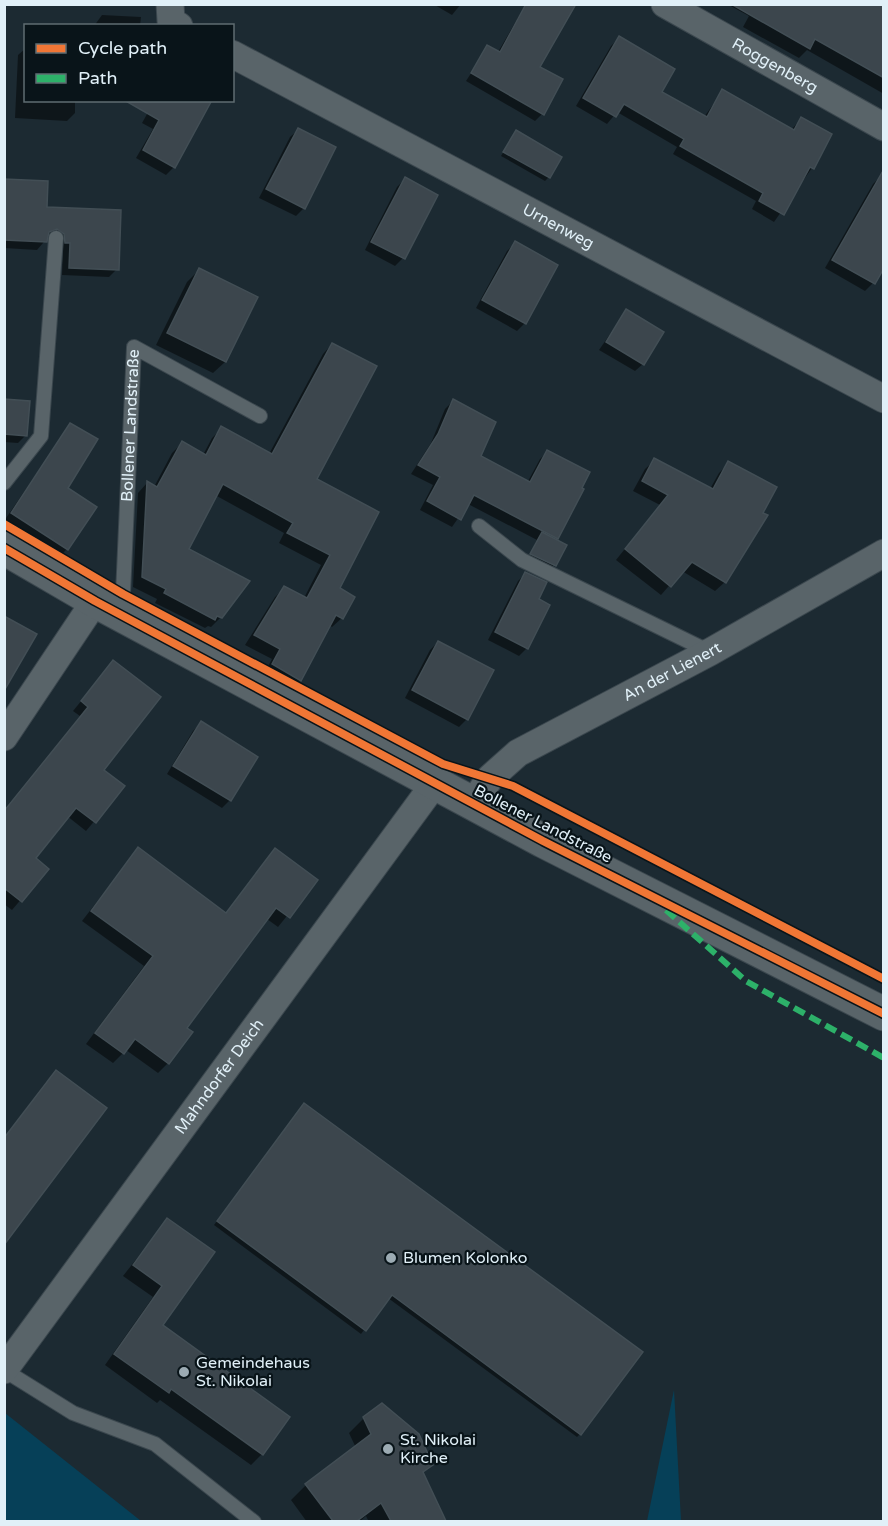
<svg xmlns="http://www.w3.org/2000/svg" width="888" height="1526" viewBox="0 0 888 1526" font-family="'Varela Round',sans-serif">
  <rect width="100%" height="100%" fill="#1c2a32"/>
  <g fill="#064058">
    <path d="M674 1390 681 1521H647Z"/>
    <path d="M4 1413H5L141 1521H5Z"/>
  </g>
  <g fill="#0007">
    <path d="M433 4H461L452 15Z"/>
    <path d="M526 4 538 67 542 114 535 121 466 81 488 47 498 52Z"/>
    <path d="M727 4H884V94L807 50 799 58 743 27 749 16Z"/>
    <path d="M102 15 141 17 140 26H94Z"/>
    <path d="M619 38 660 93 704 117 723 91 791 130 801 119 812 168 774 222 752 209 756 201 673 154 677 147 617 112 607 124 576 106 611 46Z"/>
    <path d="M26 48V100H75V113L67 121 15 118 18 55Z"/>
    <path d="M155 100 174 167 166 175 136 158 153 129 142 123Z"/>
    <path d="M298 130 334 148 304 208 296 216 259 198 290 137Z"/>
    <path d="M516 132 549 177 545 181 501 156Z"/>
    <path d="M880 177 873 283 865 291 825 268 873 184Z"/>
    <path d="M405 179 403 258 395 266 365 250 397 187Z"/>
    <path d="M4 181 45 208 117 269 109 277 62 275 63 251H57L56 242 49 236 37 250 4 248Z"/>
    <path d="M515 243 525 323 517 331 476 308 507 251Z"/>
    <path d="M199 270 256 298 225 362 213 373 156 345 187 282Z"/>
    <path d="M626 311 643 364 635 371 599 350Z"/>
    <path d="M332 344 315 480 342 618 332 627 329 625 300 680 290 690 264 674 272 659 245 645 275 597 284 588 304 598 321 565 279 543 284 533 215 495 187 550 248 582 221 617 211 627 208 626 205 628 155 603 157 599 133 587 138 493 147 483 154 487 172 453 182 443 203 455 212 438 222 428 269 454 323 354Z"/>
    <path d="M4 401 26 435 18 443 4 442Z"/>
    <path d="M453 401 479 457 527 483 540 459 547 452 588 473 555 540 565 545 551 569 528 558 537 540 468 504 452 527 420 510 433 485 411 474 431 443 445 409Z"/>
    <path d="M70 425 66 488 67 549 59 557 4 521Z"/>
    <path d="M655 460 710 489 719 473 729 463 725 582 715 591 682 571 661 595 616 560 660 505 633 491 645 469Z"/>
    <path d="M526 573 537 600 527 648 519 656 488 640 518 581Z"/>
    <path d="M438 642 467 719 459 727 405 698 430 650Z"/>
    <path d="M113 662 102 770 123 787 86 831 67 816 34 859 47 869 12 910 4 904V810L80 716 73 711Z"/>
    <path d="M201 723 256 757 230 800 222 808 167 774 193 731Z"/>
    <path d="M138 849 225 914 275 850 316 880 278 927 267 919 185 1028 168 1063 158 1073 126 1050 113 1063 86 1044 144 966 82 921Z"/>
    <path d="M56 1072 4 1138 46 1082Z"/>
    <path d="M301 1108 580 1434 577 1437 388 1298 361 1334 214 1225Z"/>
    <path d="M167 1220 161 1325 262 1454 251 1465 160 1400 157 1403 105 1365 153 1297 123 1276Z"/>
    <path d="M364 1418 431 1464 421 1474 445 1522H369L366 1516 359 1522H307L291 1500 306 1485 356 1448 349 1433Z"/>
  </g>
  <g fill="#3c464d" stroke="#424e55" stroke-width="1.5">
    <path d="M526 4H576L540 67 563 79 544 115 471 73 487 45 500 52Z"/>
    <path d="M731 4H884V78L815 39 810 49Z"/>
    <path d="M619 36 675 69 662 92 707 117 722 89 794 130 801 117 832 134 814 169 810 167 784 215 759 201 763 193 680 146 684 139 624 104 616 117 583 98Z"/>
    <path d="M124 100H212L175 168 143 150 159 120Z"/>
    <path d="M298 128 336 147 305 209 266 189Z"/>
    <path d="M516 130 562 157 550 178 503 152Z"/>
    <path d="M884 169V268L875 284 832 260Z"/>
    <path d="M405 177 438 195 405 259 371 242Z"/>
    <path d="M4 179 48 181 47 207 121 210 119 270 69 268 70 243H65L64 234 57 229 49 232 47 242 4 240Z"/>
    <path d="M515 241 558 265 526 324 482 300Z"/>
    <path d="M199 268 258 297 226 362 167 333Z"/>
    <path d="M626 309 664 332 644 365 606 342Z"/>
    <path d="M332 343 377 366 317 479 379 512 340 588 355 597 343 619 336 615 301 681 272 664 280 649 254 635 284 586 307 598 330 555 287 533 293 523 223 484 189 549 250 581 222 618 217 616 215 620 164 593 166 589 142 577 147 481 157 487 182 441 206 455 221 426 272 454Z"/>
    <path d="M4 399 30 401 27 436 4 434Z"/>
    <path d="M453 399 496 422 481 456 530 482 547 450 590 472 582 488 584 489 558 539 474 495 461 520 427 501 440 477 418 465 438 434Z"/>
    <path d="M70 423 98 439 68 488 97 507 68 550 11 513Z"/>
    <path d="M654 458 713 489 728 461 777 487 763 513 768 515 726 583 692 562 671 587 625 549 668 495 642 481Z"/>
    <path d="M542 532 567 545 556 566 530 554Z"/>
    <path d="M525 572 547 582 539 599 550 605 528 649 495 632Z"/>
    <path d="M4 616 37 634 4 691Z"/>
    <path d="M438 641 494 670 468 720 412 690Z"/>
    <path d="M113 660 161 697 104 770 125 786 96 823 76 808 36 858 49 869 22 902 4 888V811L88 707 81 701Z"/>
    <path d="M201 721 258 757 231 801 173 766Z"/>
    <path d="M138 847 226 913 275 848 318 880 290 918 276 908 187 1028 193 1032 169 1064 135 1039 124 1054 95 1033 153 956 91 911Z"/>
    <path d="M56 1070 107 1108 4 1245V1138Z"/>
    <path d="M304 1103 643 1352 581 1435 392 1295 366 1331 217 1221Z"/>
    <path d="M167 1218 215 1252 163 1325 290 1417 263 1455 171 1389 169 1393 114 1354 162 1286 133 1265Z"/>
    <path d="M382 1403 419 1434 433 1465 423 1472 446 1521H391L381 1503 357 1521H333L305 1484 371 1434 363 1417Z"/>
  </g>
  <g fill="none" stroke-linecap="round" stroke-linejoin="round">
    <g stroke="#3b474e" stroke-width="16">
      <g id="lane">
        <path d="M4 483 41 436 56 238"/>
        <path d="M479 526 522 560 710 652"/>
        <path id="s1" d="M120 613 123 594 134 347 260 416"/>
        <path d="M4 1370 73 1413 155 1444 254 1522"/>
      </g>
    </g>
    <g stroke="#3b474e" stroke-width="29">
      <g id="street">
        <path d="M170 4 171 21 179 26"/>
        <path id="s2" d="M665 4 884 127"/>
        <path id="s3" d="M232 54 884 399"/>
        <path d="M4 737 95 601"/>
        <path id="s4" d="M473 803 490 778 518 753 710 652 884 553"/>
        <path id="s5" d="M4 1370 435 783"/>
      </g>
    </g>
    <g stroke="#3b474e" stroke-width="35">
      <path id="secondary" d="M4 548 95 601 543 841 884 1014"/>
    </g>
    <use href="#lane" stroke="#596469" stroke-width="14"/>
    <use href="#street" stroke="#596469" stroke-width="27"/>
    <use href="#secondary" stroke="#596469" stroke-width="33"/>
    <path stroke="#2db169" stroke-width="6" stroke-dasharray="12 6" stroke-linecap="butt" d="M666 910 746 981 884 1058"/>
    <g stroke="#091419" stroke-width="11">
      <g id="cycleway">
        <path d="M4 524 123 594 443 764 513 786 884 979"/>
        <path d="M4 548 95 601 543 841 884 1014"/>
      </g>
    </g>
    <use href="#cycleway" stroke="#f07635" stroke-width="8"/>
  </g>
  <g fill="#9cabb3" stroke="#091419" stroke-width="2">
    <circle cx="391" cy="1258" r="6"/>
    <circle cx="184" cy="1372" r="6"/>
    <circle cx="388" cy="1449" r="6"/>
  </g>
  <g text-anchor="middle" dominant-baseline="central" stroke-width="4.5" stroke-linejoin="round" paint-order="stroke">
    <g font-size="16" fill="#e1f0f8" stroke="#091419">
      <text stroke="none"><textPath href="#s2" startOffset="126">Roggenberg</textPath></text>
      <text stroke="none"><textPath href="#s3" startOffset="369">Urnenweg</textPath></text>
      <text stroke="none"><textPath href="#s1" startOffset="188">Bollener Landstraße</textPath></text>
      <text stroke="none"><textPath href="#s4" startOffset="242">An der Lienert</textPath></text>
      <text transform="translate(543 824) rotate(27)">Bollener Landstraße</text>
      <text stroke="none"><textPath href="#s5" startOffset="364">Mahndorfer Deich</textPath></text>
    </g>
    <g font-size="16" fill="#e1f0f8" stroke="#091419" text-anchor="start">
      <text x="403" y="1258">Blumen Kolonko</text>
      <text x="196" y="1363">Gemeindehaus<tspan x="196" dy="18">St. Nikolai</tspan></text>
      <text x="400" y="1440">St. Nikolai<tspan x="400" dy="18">Kirche</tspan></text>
    </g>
  </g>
  <rect width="888" height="1526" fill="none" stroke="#e1f0f8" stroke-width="12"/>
  <rect x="24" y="24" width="210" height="78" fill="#091419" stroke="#5f6c72" stroke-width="1.5"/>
  <rect x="36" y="44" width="30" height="9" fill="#f07635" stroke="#5f6c72" stroke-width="1.5"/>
  <text x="78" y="54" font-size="18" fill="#e1f0f8">Cycle path</text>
  <rect x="36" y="74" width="30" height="9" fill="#2db169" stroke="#5f6c72" stroke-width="1.5"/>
  <text x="78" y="84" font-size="18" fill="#e1f0f8">Path</text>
</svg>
